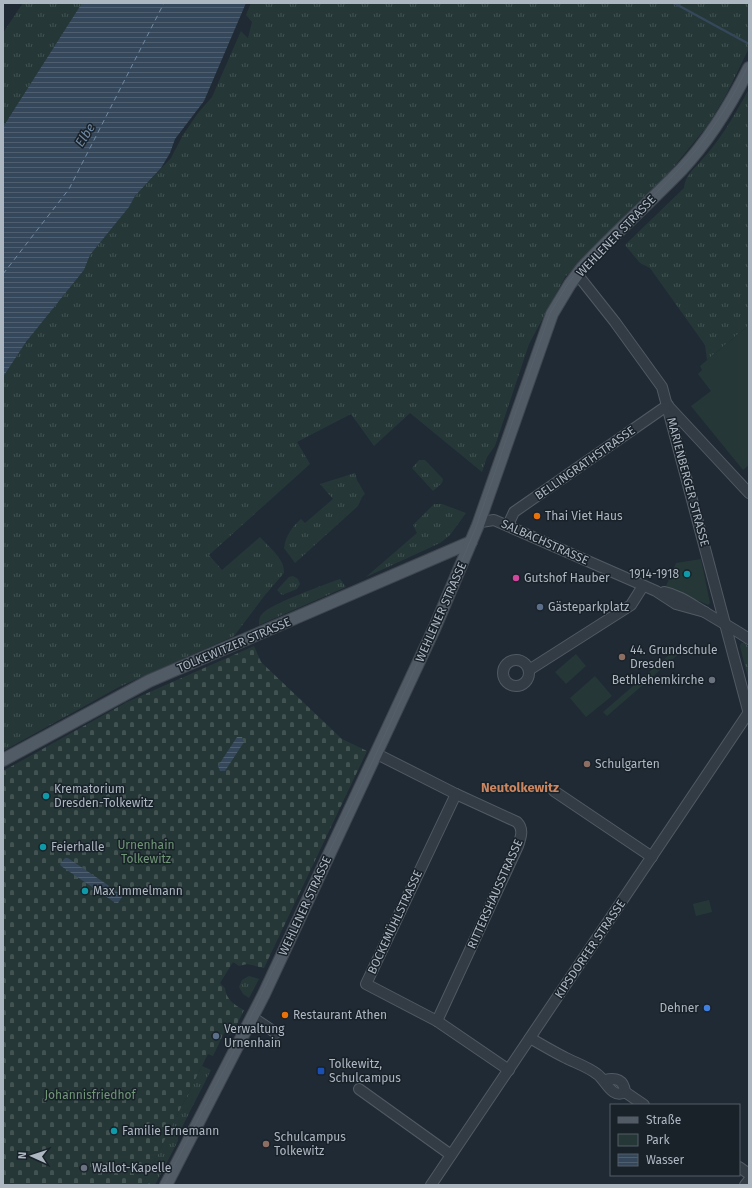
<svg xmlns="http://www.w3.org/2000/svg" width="752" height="1188" viewBox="0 0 752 1188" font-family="'Fira Sans',sans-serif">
  <defs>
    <pattern id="grass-tufts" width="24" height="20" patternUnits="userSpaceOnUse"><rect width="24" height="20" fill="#253837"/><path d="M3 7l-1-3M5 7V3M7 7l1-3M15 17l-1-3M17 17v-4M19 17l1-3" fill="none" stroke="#425352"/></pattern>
    <pattern id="cemetery-stones" width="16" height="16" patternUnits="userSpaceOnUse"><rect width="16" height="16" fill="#253837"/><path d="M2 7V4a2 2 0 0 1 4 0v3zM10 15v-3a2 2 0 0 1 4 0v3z" fill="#425352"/></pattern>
    <pattern id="water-rules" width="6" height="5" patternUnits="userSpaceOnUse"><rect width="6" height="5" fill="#35475a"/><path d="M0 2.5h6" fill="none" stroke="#505f70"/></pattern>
  </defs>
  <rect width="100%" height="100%" fill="#202a34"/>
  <g fill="url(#grass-tufts)">
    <path d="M23 3H82L3 127V33Z"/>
    <path d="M251 3H749V48L726 95 708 125 667 175 565 277 529 344 495 446 487 457 482 472 410 413 374 446 351 414 297 442 310 464 209 555 222 570 260 537C269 547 285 559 284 573L265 595 234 636 119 687 3 751V377L26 342 84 270 90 255 129 207 135 196 171 158 183 135 198 113 212 97 241 31 248 38 252 22 246 15Z"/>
    <path d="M749 89V325L707 360 705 345 650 268 640 263 625 245 684 188C685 176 693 170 700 162 721 140 735 114 749 89Z"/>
    <path d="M419 460H425L443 479 442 483 433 491 412 468Z"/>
    <path d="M355 473 357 480 365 494 362 497 358 506 295 563 284 548C286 535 292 527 301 519L305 523 333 499 320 484Z"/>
    <path d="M434 504H442L466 513 450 535 440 543 366 577 417 533 413 525Z"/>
    <path d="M293 576 298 579 300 584 297 589 282 595 277 590 289 577Z"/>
    <path d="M340 579 346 587 259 625C259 621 259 617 262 614 270 604 326 584 340 579Z"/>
    <path d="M741 643H744L749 647V682L740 646Z"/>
    <path d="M249 976 259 979 249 998 243 994 239 987 242 980Z"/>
    <path d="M202 1066 211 1070 178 1135V1141L155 1185H142Z"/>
  </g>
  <path fill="url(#cemetery-stones)" d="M254 646 261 662 342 739 367 751 264 968 247 964 239 966 233 962 220 983 225 988C226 999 234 1005 244 1010L233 1032 229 1035 224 1033 213 1056 208 1054 142 1185H3V771L127 702Z"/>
  <g fill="#253837">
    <path d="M749 325V465L743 470 691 406 711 391 698 374 702 370 700 366Z"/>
    <path d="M701 559 710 603 708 605 666 586 676 563Z"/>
    <path d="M677 648 681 652 607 716 603 712Z"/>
    <path d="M576 654 586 666 566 684 555 672Z"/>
    <path d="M595 676 612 696 586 717 570 698Z"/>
    <path d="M709 900 712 912 696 916 693 904Z"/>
  </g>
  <g fill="url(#water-rules)">
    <path d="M82 3H246L204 101 175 139 170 153 161 168 135 196 129 207 90 255 84 270 26 342 3 377V127Z"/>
    <path d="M237 737H242L244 742 225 771H220L218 766Z"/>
    <path d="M65 858H68L121 894 122 897 118 903 114 902 61 866 60 864Z"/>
  </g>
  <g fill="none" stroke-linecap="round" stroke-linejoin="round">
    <path stroke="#35475a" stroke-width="2.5" d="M674 3 749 44"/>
    <path stroke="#708aa4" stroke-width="1" stroke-dasharray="5 4" stroke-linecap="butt" d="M3 274 69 189 164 3"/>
    <g stroke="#515a63" stroke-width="12">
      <g id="minor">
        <path d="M577 274 615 322 662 387 749 714"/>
        <path d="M670 408 749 493"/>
        <path d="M478 525 481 522 494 520 656 591 676 604 705 612"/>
        <path d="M508 525 514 512 668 405"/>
        <path d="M664 592C679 595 691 604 703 611 719 621 734 629 749 639"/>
        <circle cx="516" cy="673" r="13"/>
        <path d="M529 670 631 605 643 586"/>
        <path d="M377 754 456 794 517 822C524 829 521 837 518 846L437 1021"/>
        <path d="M554 791 652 857"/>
        <path d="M456 794 366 984 437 1021 509 1070"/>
        <path d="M252 1017 276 1033"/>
        <path d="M530 1038C542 1045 554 1052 566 1058 576 1063 588 1067 597 1074 605 1079 612 1100 625 1092L644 1105"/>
        <path d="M605 1080C616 1077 624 1080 625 1092"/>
        <path d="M359 1089 451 1155"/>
        <path d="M739 1167 749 1174"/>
        <path d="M431 1185 749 712"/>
        <path d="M745 1185 749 1180"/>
      </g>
    </g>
    <g stroke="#3d454e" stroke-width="14">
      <g id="major">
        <path d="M3 760 149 681 471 542"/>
        <path d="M166 1185 264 994 435 627 478 525 552 314 570 284 582 268C614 234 649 203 682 169 710 139 731 104 749 68"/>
      </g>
    </g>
    <use href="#minor" stroke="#333c45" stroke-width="10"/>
    <use href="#major" stroke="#515b65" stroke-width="12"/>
    <path stroke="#56606c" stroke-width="1" d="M164 1185 241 1037 376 754 437 620 476 527 550 313 568 283 581 267C613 233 649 202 681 167 709 137 732 101 749 63"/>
  </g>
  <g fill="#e8710a" stroke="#192129" stroke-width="1.5">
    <circle cx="537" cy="516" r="4"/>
    <circle cx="285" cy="1015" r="4"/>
  </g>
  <g fill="#0f9aa8" stroke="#192129" stroke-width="1.5">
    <circle cx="687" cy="574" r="4"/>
    <circle cx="46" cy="796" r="4"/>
    <circle cx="43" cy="847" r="4"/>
    <circle cx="85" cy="891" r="4"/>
    <circle cx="114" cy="1131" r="4"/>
  </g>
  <circle fill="#d1479c" stroke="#192129" stroke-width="1.5" cx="516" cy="578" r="4"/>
  <g fill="#5c6f8a" stroke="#192129" stroke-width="1.5">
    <circle cx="540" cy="607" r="4"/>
    <circle cx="216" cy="1036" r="4"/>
  </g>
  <g fill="#8d6e63" stroke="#192129" stroke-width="1.5">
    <circle cx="622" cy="657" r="4"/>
    <circle cx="587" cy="764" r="4"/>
    <circle cx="266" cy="1144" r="4"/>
  </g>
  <g fill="#6b7280" stroke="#192129" stroke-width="1.5">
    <circle cx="712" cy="680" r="4"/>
    <circle cx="84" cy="1168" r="4"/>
  </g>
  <circle fill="#3f7fe0" stroke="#192129" stroke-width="1.5" cx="707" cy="1008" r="4"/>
  <rect fill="#1a4fb4" stroke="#192129" stroke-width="1.5" x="317" y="1067" width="8" height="8" rx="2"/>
  <g text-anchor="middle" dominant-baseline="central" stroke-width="3" stroke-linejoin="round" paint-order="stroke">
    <g font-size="12" fill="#adb7c2" stroke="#192129">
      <text transform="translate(616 236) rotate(-46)">WEHLENER STRASSE</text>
      <text transform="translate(585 463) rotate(-35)">BELLINGRATHSTRASSE</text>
      <text transform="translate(688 482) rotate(75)">MARIENBERGER STRASSE</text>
      <text transform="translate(545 542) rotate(24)">SALBACHSTRASSE</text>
      <text transform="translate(441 612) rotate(-66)">WEHLENER STRASSE</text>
      <text transform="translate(234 645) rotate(-23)">TOLKEWITZER STRASSE</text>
      <text transform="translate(495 894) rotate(-66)">RITTERSHAUSSTRASSE</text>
      <text transform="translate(305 906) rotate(-65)">WEHLENER STRASSE</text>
      <text transform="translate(395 922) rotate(-65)">BOCKEMÜHLSTRASSE</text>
      <text transform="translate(590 949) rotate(-56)">KIPSDORFER STRASSE</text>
    </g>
    <g font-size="12" fill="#adb7c2" stroke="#192129" text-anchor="start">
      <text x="545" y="516">Thai Viet Haus</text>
      <text x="679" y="574" text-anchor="end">1914-1918</text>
      <text x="524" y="578">Gutshof Hauber</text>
      <text x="548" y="607">Gästeparkplatz</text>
      <text x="630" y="650">44. Grundschule<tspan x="630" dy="14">Dresden</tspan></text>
      <text x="704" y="680" text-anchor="end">Bethlehemkirche</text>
      <text x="595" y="764">Schulgarten</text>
      <text x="54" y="789">Krematorium<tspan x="54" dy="14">Dresden-Tolkewitz</tspan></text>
      <text x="51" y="847">Feierhalle</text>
      <text x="93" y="891">Max Immelmann</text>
      <text x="699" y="1008" text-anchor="end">Dehner</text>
      <text x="293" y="1015">Restaurant Athen</text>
      <text x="224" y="1029">Verwaltung<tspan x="224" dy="14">Urnenhain</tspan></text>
      <text x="329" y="1064">Tolkewitz,<tspan x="329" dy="14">Schulcampus</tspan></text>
      <text x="122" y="1131">Familie Ernemann</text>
      <text x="274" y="1137">Schulcampus<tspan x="274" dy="14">Tolkewitz</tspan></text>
      <text x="92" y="1168">Wallot-Kapelle</text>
    </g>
    <g font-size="12" fill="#6f9675" stroke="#192129">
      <text x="146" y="845">Urnenhain<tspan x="146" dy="14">Tolkewitz</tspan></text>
      <text x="90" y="1095">Johannisfriedhof</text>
    </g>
    <g font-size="13" font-style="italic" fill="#708aa4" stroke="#192129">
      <text transform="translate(85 135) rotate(-57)">Elbe</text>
    </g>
    <g font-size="13" font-weight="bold" fill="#cb8660" stroke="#192129">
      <text x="520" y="787">Neutolkewitz</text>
    </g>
  </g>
  <rect width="752" height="1188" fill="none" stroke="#adb7c2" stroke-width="8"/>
  <rect x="610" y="1104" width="130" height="72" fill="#192129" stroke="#545d66"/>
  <rect x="618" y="1117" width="20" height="6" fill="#515b65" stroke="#545d66"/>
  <text x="646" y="1124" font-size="12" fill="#adb7c2">Straße</text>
  <rect x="618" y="1134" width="20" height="12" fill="#253837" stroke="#545d66"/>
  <text x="646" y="1144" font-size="12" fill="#adb7c2">Park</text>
  <rect x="618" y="1154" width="20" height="12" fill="url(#water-rules)" stroke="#545d66"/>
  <text x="646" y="1164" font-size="12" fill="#adb7c2">Wasser</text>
  <g transform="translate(32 1156) rotate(273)" stroke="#192129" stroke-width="3" paint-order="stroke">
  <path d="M0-3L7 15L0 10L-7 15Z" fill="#adb7c2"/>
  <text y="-6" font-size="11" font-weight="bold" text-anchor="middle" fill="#adb7c2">N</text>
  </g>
</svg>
